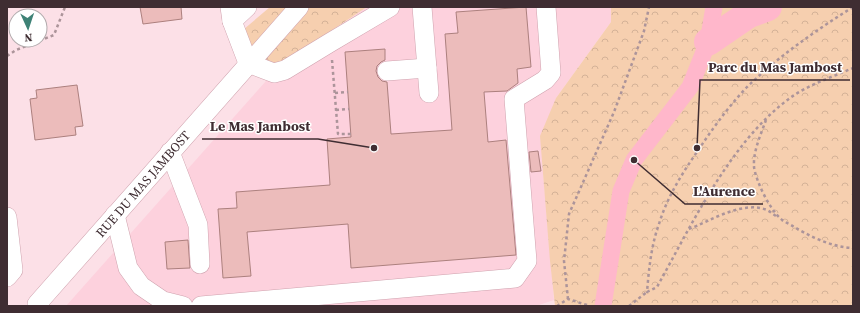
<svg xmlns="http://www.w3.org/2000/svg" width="860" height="313" viewBox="0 0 860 313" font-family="'Source Serif 4',serif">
  <defs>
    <pattern id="park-crowns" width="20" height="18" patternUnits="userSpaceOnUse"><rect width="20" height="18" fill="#f6cfaf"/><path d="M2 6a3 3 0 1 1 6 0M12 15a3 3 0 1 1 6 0" fill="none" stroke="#d4b297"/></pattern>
  </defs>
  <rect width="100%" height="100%" fill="#fce0e7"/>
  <path fill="#fdd1dd" d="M367 7H611V22L556 98 542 160 554 300 536 306H66L274 72 305 49Z"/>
  <g fill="url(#park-crowns)">
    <path d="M270 7H367L305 48 274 72 237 35Z"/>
    <path d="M611 7H853V306H555L550 261 540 136 556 98 611 22Z"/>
  </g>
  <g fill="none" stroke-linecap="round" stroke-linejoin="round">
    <path stroke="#ffb7cb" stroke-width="17" d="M603 306 621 191 634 160 690 87 708 42 714 7"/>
    <path stroke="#ffb7cb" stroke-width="28" d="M708 42 749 14 768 7"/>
  </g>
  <g fill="#ecbcbb" stroke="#ac807e">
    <path d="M140 7H181L182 19 143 24Z"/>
    <path d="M526 7 531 67 517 69 518 83 507 91 484 92 488 142 506 140 516 255 351 268 348 224 247 232 251 276 223 278 218 209 237 208 236 192 330 185 327 139 351 137 345 52 385 49V60L381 62 377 66 376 71 378 77 382 81 387 82 391 134 452 130 445 34 458 33 456 12Z"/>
    <path d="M77 85 83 126 75 127 76 135 35 140 30 99 37 98 36 90Z"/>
    <path d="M538 151 541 171 531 172 529 152Z"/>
    <path d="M188 240 190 268 167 269 165 242Z"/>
  </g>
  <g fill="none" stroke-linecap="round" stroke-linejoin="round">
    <g stroke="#cfa2ae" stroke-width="20">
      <g id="minor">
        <path d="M230 7 232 21 247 7"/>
        <path d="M422 7 429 93"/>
        <path d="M232 21 248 63 274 73 285 70 331 42 390 7"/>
        <path d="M387 71 427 68"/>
        <path d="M170 152 198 225 200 264"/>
        <path d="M115 215 128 268 141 286 163 301 183 306"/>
        <path d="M7 217 13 270 7 277"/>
        <path d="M37 304 299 7"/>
        <path d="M201 306 515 278 527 261 514 99 545 80 551 73 546 7"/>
      </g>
    </g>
    <g stroke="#ac949a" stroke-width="2.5" stroke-dasharray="3 3" stroke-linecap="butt">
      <path d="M853 7C815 31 779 56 747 87 729 106 713 128 699 149 683 172 667 197 659 224 651 246 649 269 647 292L657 287C692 224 731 141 790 98 808 85 832 77 853 68"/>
      <path d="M7 56 16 50 54 35 65 7"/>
      <path d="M332 60 338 134H351"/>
      <path d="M335 93 348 92"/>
      <path d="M336 110 349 109"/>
      <path d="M766 120C761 134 753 151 754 167 756 181 769 208 780 218 783 221 787 223 791 225 809 236 831 247 853 248"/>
      <path d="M689 229C710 221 743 200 767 210 771 212 774 215 778 217"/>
      <path d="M568 299 564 261 569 214 614 112 644 31 649 7"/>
      <path d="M557 306 568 299 590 306"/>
      <path d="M629 306 647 292"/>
    </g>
    <use href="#minor" stroke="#fff" stroke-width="19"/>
  </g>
  <g text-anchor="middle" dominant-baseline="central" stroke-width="3" stroke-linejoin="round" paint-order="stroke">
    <g font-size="13" fill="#3f2d32" stroke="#fff">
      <text transform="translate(143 184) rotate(-49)">RUE DU MAS JAMBOST</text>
    </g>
  </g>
  <path fill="none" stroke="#3f2d32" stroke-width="1.5" d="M697 148L700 80H850M374 148L318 139H202M634 160L685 204H763"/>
  <g fill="#3f2d32" stroke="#fff" stroke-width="1.5">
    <circle cx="697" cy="148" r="4"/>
    <circle cx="374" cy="148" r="4"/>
    <circle cx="634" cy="160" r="4"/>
  </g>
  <g font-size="14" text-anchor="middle" font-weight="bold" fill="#3f2d32" stroke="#fff" stroke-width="3" stroke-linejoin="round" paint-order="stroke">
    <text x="775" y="72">Parc du Mas Jambost</text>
    <text x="260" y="131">Le Mas Jambost</text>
    <text x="724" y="196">L'Aurence</text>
  </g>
  <rect width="860" height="313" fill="none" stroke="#3f2d32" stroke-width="16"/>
  <g transform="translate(28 28) rotate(177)"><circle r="19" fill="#ffffff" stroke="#b2abad"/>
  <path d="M0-3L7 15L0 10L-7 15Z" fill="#3e8276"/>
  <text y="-6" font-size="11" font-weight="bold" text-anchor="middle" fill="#3f2d32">N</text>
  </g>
</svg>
